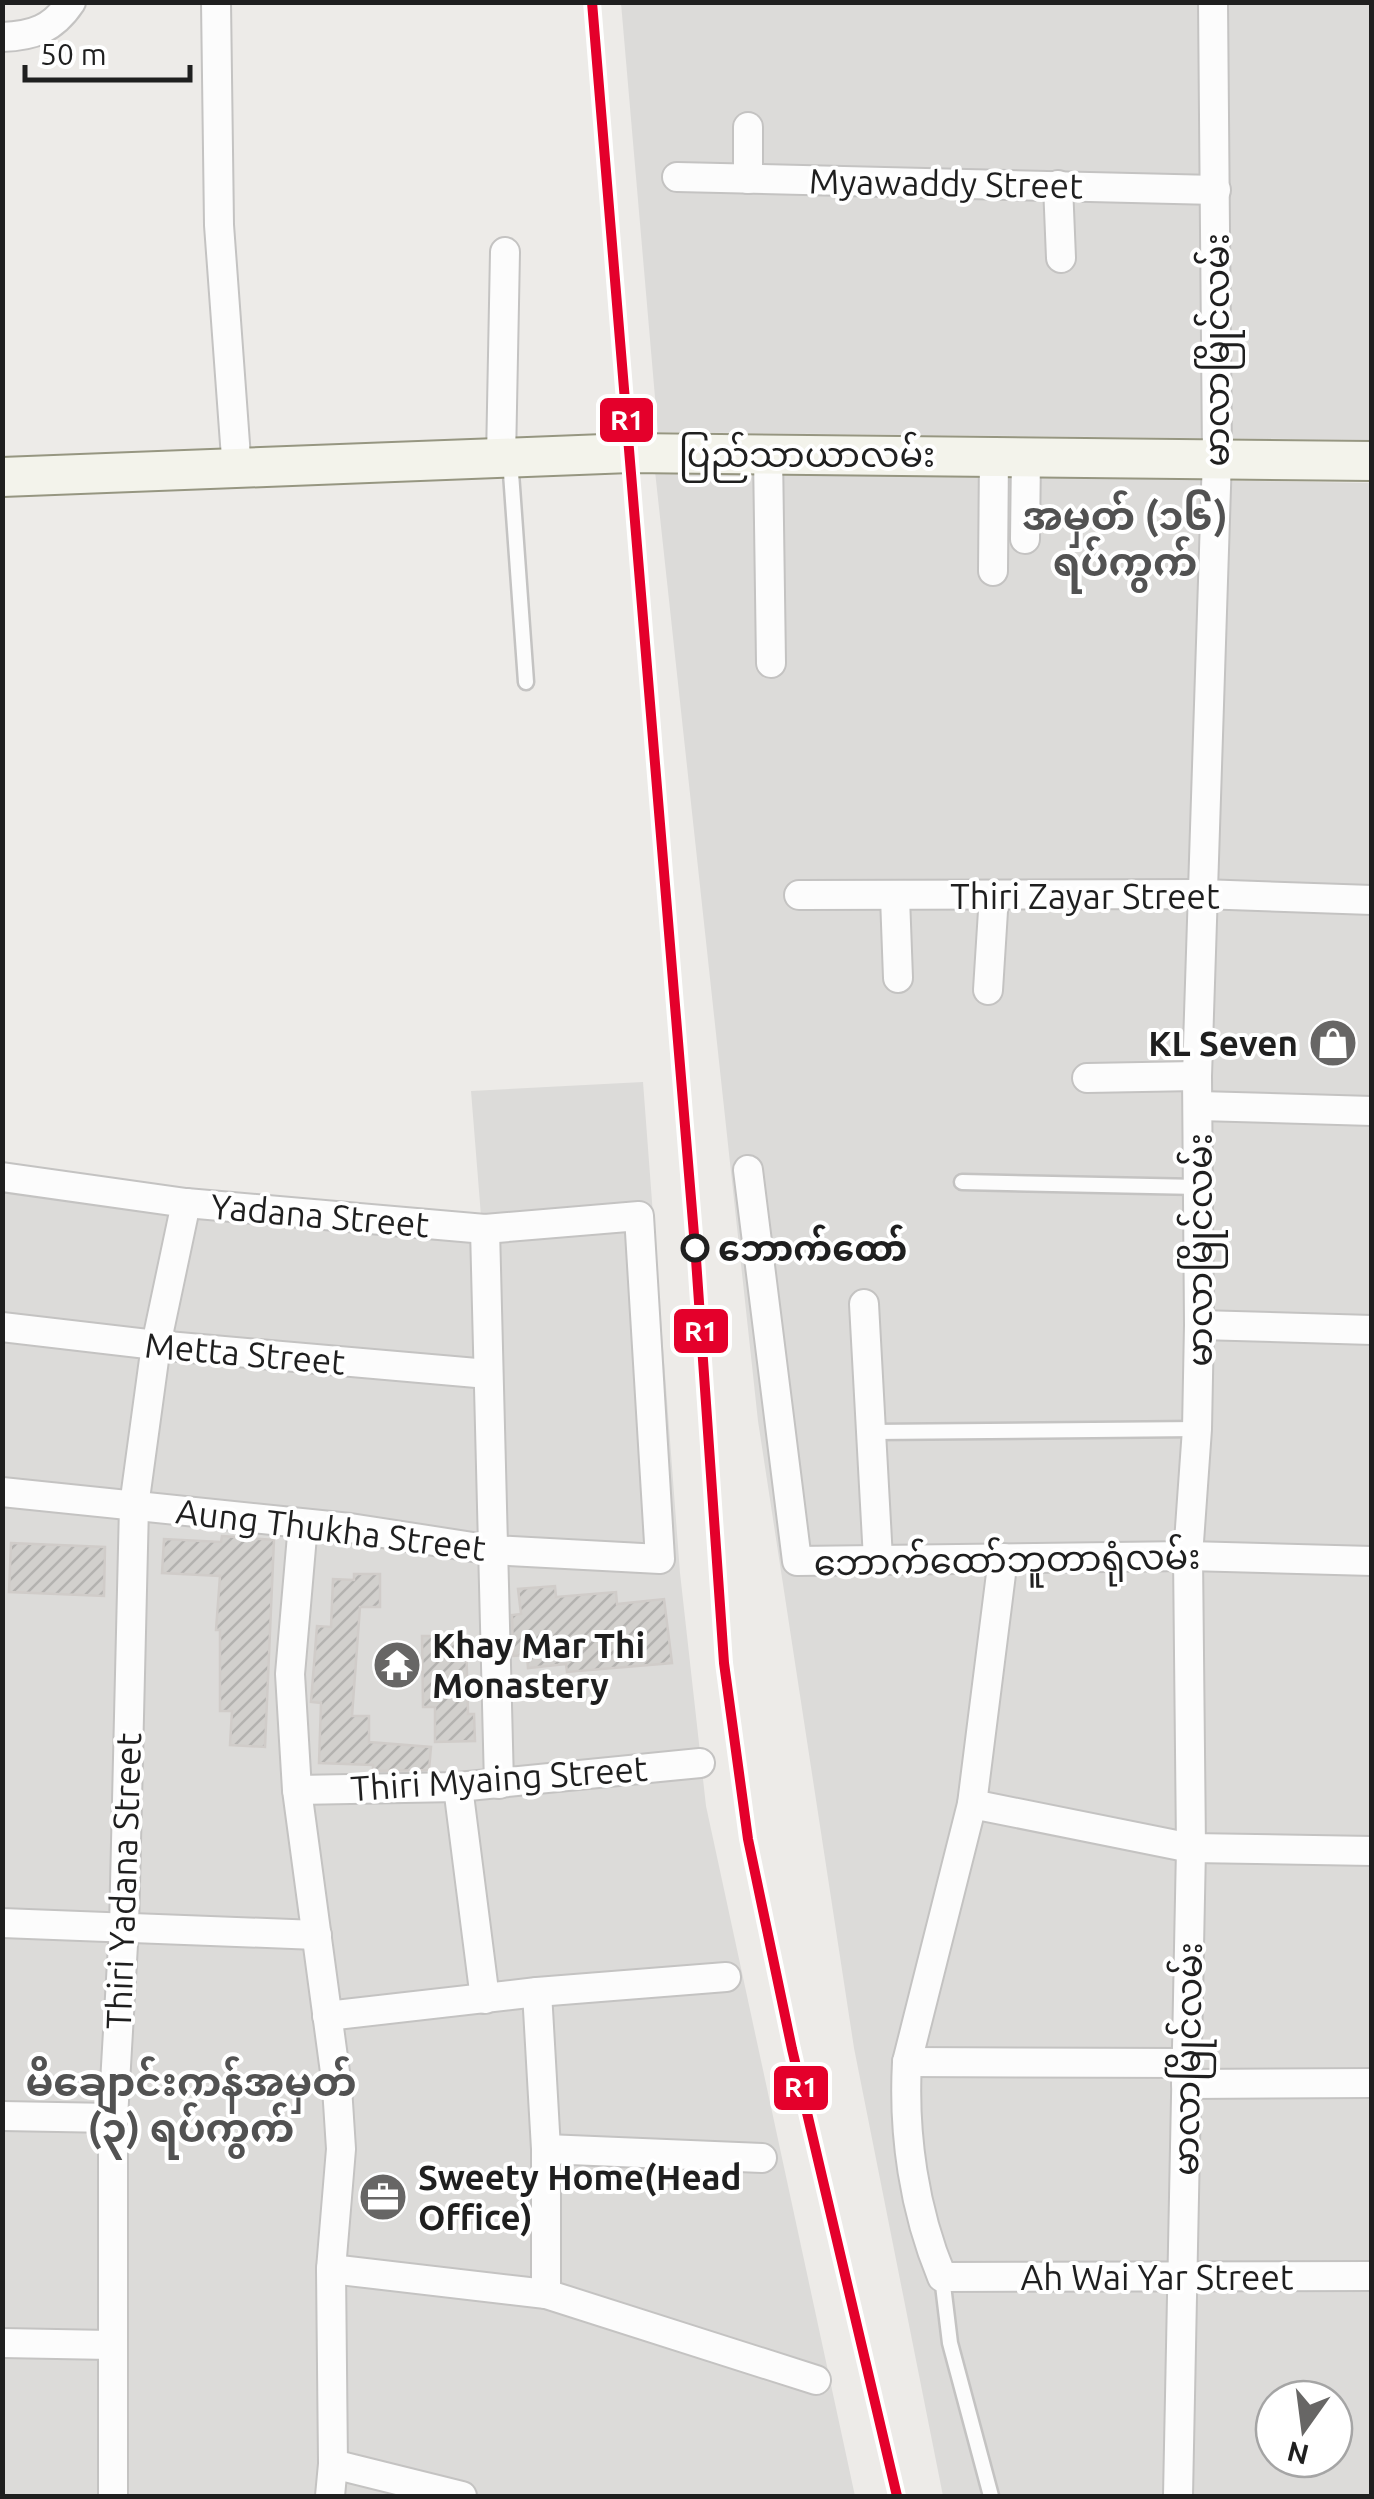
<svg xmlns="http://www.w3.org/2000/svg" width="1374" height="2499" viewBox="0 0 1374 2499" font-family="Ubuntu,'Noto Sans Myanmar',sans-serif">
  <defs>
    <pattern id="building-hatch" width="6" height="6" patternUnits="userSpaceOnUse" patternTransform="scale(2.5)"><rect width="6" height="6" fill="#d2d0cd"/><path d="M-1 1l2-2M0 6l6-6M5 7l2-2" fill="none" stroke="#b4b2b0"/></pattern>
  </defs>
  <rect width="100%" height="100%" fill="#edebe8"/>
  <g fill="#dcdbd9" fill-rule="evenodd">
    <path d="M621 3H1371V440L658 432Z"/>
    <path d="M655 471 1371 483V2496H943L854 2048 758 1421ZM1274 2399H1334V2459H1274Z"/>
    <path d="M643 1082 680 1573 706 1806 855 2496H3L2 1162 191 1191 481 1216 471 1091Z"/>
  </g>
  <g fill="url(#building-hatch)" stroke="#d0ccc9" stroke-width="2.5">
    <path d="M222 1536 274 1540 265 1747 230 1745 232 1711H220V1630H216L220 1576 162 1573 164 1539 221 1542Z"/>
    <path d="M11 1543 105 1547 104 1596 9 1592Z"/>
    <path d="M354 1574H380V1607H360L352 1716H369V1742L431 1747 429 1770 373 1771V1765L319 1763 321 1703 311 1702 317 1626 331 1627 333 1579 354 1580Z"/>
    <path d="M555 1586 556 1597 616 1592 617 1604 664 1599 672 1663 567 1672 566 1664 528 1668 527 1655 513 1656 512 1615 521 1614 518 1589Z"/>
    <path d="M422 1636H466L468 1714H474L475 1741 435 1742V1707H423Z"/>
  </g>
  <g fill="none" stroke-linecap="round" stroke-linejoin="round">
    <g stroke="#c4c3c2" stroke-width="19">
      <g id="lane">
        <path d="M510 459 526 682"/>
        <path d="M962 1182 1199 1187"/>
        <path d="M872 1432 1197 1429"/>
        <path d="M942 2277 950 2343 991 2496"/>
      </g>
    </g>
    <g stroke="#c4c3c2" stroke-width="32">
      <g id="street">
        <path d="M216 2 219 225 237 471"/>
        <path d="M2 37C33 36 53 29 71 2"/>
        <path d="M677 177 1216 190"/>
        <path d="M748 179V127"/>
        <path d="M1058 185 1061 258"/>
        <path d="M768 454 771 663"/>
        <path d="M501 459 505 252"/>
        <path d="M1025 539 1026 456"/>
        <path d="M993 571 994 456"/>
        <path d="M799 895 1201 894 1372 900"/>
        <path d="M895 897 898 978"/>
        <path d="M988 990 994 895"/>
        <path d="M1087 1078 1197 1076"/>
        <path d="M1199 1106 1372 1111"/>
        <path d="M748 1170 797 1561 1188 1556 1372 1561"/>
        <path d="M2 1177 186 1203 485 1229 639 1216 660 1559 492 1550 350 1528 2 1492"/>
        <path d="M485 1229 499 1784"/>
        <path d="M864 1304 878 1559"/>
        <path d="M1199 1325 1372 1330"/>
        <path d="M2 1327 156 1345 488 1374"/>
        <path d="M303 1524 290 1674 297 1790 337 2087 341 2149 331 2269 333 2464 330 2496"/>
        <path d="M1003 1558 972 1804 907 2062C903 2134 914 2210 942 2277L1372 2276"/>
        <path d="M458 1787 485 1999"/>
        <path d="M297 1790 458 1787 700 1763"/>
        <path d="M972 1804 1191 1848 1372 1851"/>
        <path d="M2 1923 317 1935"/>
        <path d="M537 1992 546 2149V2294"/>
        <path d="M327 2016 537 1992 726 1977"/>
        <path d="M907 2062 1187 2063"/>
        <path d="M1186 2084 1372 2083"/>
        <path d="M2 2116 113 2118"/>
        <path d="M546 2149 762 2158"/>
        <path d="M331 2269 546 2294 816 2380"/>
        <path d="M2 2343 111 2345"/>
        <path d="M333 2464 462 2496"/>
        <path d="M113 2496V2118L124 1927 134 1506 156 1345 186 1203"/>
        <path d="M1178 2496 1191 1848 1188 1556 1197 1429 1199 1325 1197 1076 1217 457 1213 2"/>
      </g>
    </g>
    <g stroke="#969681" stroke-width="42">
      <path id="secondary" d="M2 477 630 453 1372 461"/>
    </g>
    <use href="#lane" stroke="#fcfcfc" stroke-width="14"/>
    <use href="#street" stroke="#fcfcfc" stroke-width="28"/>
    <use href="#secondary" stroke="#f3f3eb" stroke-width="38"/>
    <g stroke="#fff" stroke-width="18">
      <path id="rail-1" d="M592 2 696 1259 724 1663 748 1839 792 2049 897 2496"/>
    </g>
    <use href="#rail-1" stroke="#e4002b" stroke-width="10"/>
  </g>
  <defs>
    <g id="shop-disc" transform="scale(2.5)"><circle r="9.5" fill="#676665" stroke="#fff"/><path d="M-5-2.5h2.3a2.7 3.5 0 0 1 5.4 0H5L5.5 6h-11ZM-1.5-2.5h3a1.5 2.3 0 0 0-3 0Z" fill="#fff"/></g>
    <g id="temple-disc" transform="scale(2.5)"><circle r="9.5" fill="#676665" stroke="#fff"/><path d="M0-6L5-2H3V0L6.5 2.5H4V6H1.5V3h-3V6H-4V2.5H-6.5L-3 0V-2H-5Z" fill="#fff"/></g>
    <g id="office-disc" transform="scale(2.5)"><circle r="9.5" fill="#676665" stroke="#fff"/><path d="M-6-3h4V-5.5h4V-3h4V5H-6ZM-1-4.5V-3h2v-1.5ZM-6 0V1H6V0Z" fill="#fff"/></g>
  </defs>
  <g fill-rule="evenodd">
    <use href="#shop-disc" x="1333" y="1043"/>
    <use href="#temple-disc" x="397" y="1665"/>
    <use href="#office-disc" x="383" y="2197"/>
  </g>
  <circle fill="#fff" stroke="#1f1f1f" stroke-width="5" cx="695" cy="1248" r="12"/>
  <g text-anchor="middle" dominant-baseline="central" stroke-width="8" stroke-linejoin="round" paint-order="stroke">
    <g font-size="35" fill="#1f1f1f" stroke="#fff">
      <text transform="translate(946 183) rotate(1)">Myawaddy Street</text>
      <text transform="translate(1216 350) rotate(-90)">မာလာမြိုင်လမ်း</text>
      <text x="807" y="454">ပြည်သာယာလမ်း</text>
      <text x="1085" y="896">Thiri Zayar Street</text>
      <text transform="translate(320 1215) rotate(5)">Yadana Street</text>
      <text transform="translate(1199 1250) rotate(-90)">မာလာမြိုင်လမ်း</text>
      <text transform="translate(245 1353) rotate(5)">Metta Street</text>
      <text transform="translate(331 1529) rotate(7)">Aung Thukha Street</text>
      <text transform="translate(1007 1559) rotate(-1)">ဘောက်ထော်ဘူတာရုံလမ်း</text>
      <text transform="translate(499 1778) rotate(-4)">Thiri Myaing Street</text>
      <text transform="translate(123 1881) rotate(-88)">Thiri Yadana Street</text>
      <text transform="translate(1187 2059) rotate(-89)">မာလာမြိုင်လမ်း</text>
      <text x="1157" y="2277">Ah Wai Yar Street</text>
    </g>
    <g font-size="35" font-weight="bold" fill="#1f1f1f" stroke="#fff" text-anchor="start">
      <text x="1298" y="1043" text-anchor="end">KL Seven</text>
      <text x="432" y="1645">Khay Mar Thi<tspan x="432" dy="40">Monastery</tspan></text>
      <text x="418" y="2177">Sweety Home(Head<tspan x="418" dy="40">Office)</tspan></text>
    </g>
    <g font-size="35" font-weight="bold" fill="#1f1f1f" stroke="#fff" text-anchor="start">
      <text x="718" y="1248">ဘောက်ထော်</text>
    </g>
    <g font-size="40" font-weight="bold" fill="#525252" stroke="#fff">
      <text x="1125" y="515">အမှတ် (၁၆)<tspan x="1125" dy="46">ရပ်ကွက်</tspan></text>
      <text x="191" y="2081">မိချောင်းကန်အမှတ်<tspan x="191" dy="46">(၃) ရပ်ကွက်</tspan></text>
    </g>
  </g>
  <g stroke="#fff" stroke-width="4">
    <rect x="598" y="396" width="57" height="48" rx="10" fill="#e4002b"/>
    <rect x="672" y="1307" width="58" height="48" rx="10" fill="#e4002b"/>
    <rect x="772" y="2064" width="58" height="48" rx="10" fill="#e4002b"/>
  </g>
  <g font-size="28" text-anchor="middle" font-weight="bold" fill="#fff">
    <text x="627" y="430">R1</text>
    <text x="701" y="1341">R1</text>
    <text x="801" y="2097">R1</text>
  </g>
  <rect width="1374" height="2499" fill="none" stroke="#1f1f1f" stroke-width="10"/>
  <g transform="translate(1304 2429) rotate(194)"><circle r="48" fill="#ffffff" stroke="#a5a5a5" stroke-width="2.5"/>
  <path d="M0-8L18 38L0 25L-18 38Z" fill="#676665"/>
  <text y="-15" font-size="28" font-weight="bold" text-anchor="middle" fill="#1f1f1f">N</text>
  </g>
  <path d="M25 65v15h165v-15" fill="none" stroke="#1f1f1f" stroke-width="5"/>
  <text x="40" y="65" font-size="30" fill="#1f1f1f" stroke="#ffffff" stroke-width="8" paint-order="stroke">50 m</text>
</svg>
